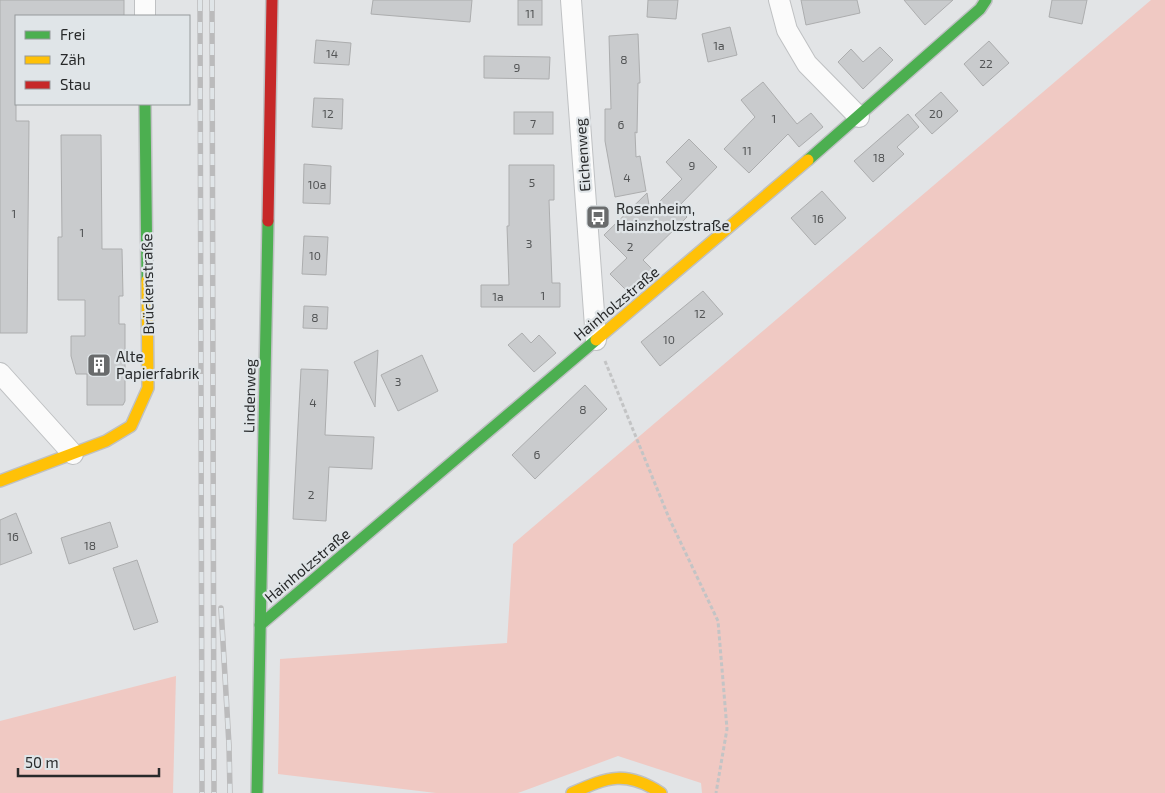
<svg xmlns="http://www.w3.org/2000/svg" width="1165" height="793" viewBox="0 0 1165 793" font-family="'Exo 2',sans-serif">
  <rect width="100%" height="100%" fill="#e2e4e6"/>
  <g fill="#f0c9c3">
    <path d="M1151 0H1165V793H702L701 783 618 756 518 793H436L278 774 280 659 507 643 513 544Z"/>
    <path d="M176 676 173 793H0V721Z"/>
  </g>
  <g fill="#c9cbcd" stroke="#acadae">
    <path d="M0 0H124V16H16V121H29L27 333H0Z"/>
    <path d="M373 0H472L470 22 371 14Z"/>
    <rect x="518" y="0" width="24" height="25"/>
    <path d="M648 0H678L676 19 647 17Z"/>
    <path d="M801 0H857L860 13 806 25Z"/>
    <path d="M904 0H953L925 25Z"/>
    <path d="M1052 0H1087L1082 24 1049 17Z"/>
    <path d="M730 27 737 55 708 62 702 34Z"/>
    <path d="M638 34 640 83H638L637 133 635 132 636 157 640 156 646 191 615 197 605 141V109H611L609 36Z"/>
    <path d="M316 40 351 43 349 65 314 63Z"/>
    <path d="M989 41 1009 63 983 86 964 64Z"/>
    <path d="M880 47 893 60 863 89 838 62 851 49 863 62Z"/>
    <path d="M484 56 550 57 549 79 484 78Z"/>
    <path d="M763 82 797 124 811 113 823 127 799 147 788 134 749 173 724 149 755 117 741 100Z"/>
    <path d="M941 92 958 111 932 134 915 115Z"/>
    <path d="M314 98 343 99 342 129 312 127Z"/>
    <rect x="514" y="112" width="39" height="22"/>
    <path d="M908 114 919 127 897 147 904 154 873 182 854 161Z"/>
    <path d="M61 135H101L102 249H122L123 296H119V324H125V401L123 405H87V374H76L71 356V336H85V300H58V237H62Z"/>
    <path d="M689 139 717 167 678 207 687 217 643 260 653 270 628 292 610 274 627 258 604 235 647 193 650 211 682 179 666 162Z"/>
    <path d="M304 164 331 166 330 204 303 203Z"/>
    <path d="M509 165H554V200H549L552 283H560V307H481V285H509L507 226H509Z"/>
    <path d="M822 191 846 218 815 245 791 218Z"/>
    <path d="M304 236 328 237 326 275 302 274Z"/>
    <path d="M703 291 723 314 660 366 641 342Z"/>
    <path d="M304 306 328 307 327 329 303 328Z"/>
    <path d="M522 333 531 343 539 335 556 353 534 372 508 345Z"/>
    <path d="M378 350 375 407 354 362Z"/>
    <path d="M422 355 438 391 398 411 381 375Z"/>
    <path d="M301 369 328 370 325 435 374 437 372 469 329 467 326 521 293 519Z"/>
    <path d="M585 385 607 409 535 479 512 455Z"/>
    <path d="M16 513 32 553 0 565V520Z"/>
    <path d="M110 522 118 547 69 564 61 538Z"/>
    <path d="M137 560 158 622 134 630 113 568Z"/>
  </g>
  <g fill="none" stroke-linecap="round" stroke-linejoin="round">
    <g stroke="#bfc1c3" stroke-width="22">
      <g id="street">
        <path d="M571 0 596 340"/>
        <path d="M779 0 787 30 807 64 859 117"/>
        <path d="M145 16V0"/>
        <path d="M0 373 73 454"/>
      </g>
    </g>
    <g stroke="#bfc1c3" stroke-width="14">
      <g id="fast">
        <path d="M145 104 147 280"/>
        <path d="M808 160 980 9 986 0"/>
        <path d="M260 625 596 340"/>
        <path d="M257 793 268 221"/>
      </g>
    </g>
    <g stroke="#bfc1c3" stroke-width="14">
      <g id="slow">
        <path d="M596 340 808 160"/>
        <path d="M0 481 106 441 131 426 148 388 147 280"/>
        <path d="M572 793C608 777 626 770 661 793"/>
      </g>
    </g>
    <g stroke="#bfc1c3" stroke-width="14">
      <path id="jam" d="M268 221 272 0"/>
    </g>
    <path stroke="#c3c4c5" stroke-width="3" stroke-dasharray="4 2.5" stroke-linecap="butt" d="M605 361 669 518 718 621 727 729 716 793"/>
    <use href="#street" stroke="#fbfbfb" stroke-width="20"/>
    <use href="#fast" stroke="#4caf50" stroke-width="11"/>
    <use href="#slow" stroke="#ffc107" stroke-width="11"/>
    <use href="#jam" stroke="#c62828" stroke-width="11"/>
    <g stroke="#bbbbbc" stroke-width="5.5">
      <g id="rail">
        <path d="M200 0 202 793"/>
        <path d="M212 0 214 793"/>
        <path d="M221 608 229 745 230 793"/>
      </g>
    </g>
    <use href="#rail" stroke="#e0e5e8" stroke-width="4" stroke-dasharray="11" stroke-linecap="butt"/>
  </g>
  <defs>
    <g id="bus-square" transform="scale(1.25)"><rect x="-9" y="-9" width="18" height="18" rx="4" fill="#696b6c" stroke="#e0e5e8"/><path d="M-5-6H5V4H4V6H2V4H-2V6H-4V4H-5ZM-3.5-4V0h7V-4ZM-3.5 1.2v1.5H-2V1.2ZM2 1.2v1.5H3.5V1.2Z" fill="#fff"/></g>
    <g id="building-square" transform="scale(1.25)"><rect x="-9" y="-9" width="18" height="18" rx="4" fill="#696b6c" stroke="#e0e5e8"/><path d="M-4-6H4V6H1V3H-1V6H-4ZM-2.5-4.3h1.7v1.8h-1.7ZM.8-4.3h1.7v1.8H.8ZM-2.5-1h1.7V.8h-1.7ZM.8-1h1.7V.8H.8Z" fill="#fff"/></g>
  </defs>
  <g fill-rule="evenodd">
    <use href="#bus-square" x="598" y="217"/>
    <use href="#building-square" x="99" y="365"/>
  </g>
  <g text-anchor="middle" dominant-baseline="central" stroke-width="4.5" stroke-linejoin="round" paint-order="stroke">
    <g font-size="12" fill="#525455">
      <text x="530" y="13">11</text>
      <text x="719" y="45">1a</text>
      <text x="332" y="53">14</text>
      <text x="624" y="59">8</text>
      <text x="986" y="63">22</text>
      <text x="517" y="67">9</text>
      <text x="328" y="113">12</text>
      <text x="936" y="113">20</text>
      <text x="774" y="118">1</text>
      <text x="533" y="123">7</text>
      <text x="621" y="124">6</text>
      <text x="747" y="150">11</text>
      <text x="879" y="157">18</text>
      <text x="692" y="165">9</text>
      <text x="627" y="177">4</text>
      <text x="532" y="182">5</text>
      <text x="317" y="184">10a</text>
      <text x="14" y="213">1</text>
      <text x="818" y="218">16</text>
      <text x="82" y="232">1</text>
      <text x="529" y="243">3</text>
      <text x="630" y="246">2</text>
      <text x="315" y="255">10</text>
      <text x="543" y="295">1</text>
      <text x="498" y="296">1a</text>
      <text x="700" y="313">12</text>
      <text x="315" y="317">8</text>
      <text x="669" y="339">10</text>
      <text x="398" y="381">3</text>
      <text x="313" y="402">4</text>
      <text x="583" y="409">8</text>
      <text x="537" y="454">6</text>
      <text x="311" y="494">2</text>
      <text x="13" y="536">16</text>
      <text x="90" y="545">18</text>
    </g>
    <g font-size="15" fill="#282a2b" stroke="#e0e5e8">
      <text transform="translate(582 155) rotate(-94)">Eichenweg</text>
      <text transform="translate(147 284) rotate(-91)">Brückenstraße</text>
      <text transform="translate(616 303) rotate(-40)">Hainholzstraße</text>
      <text transform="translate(249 396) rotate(-89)">Lindenweg</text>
      <text transform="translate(307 565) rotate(-40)">Hainholzstraße</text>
    </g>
    <g font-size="15" fill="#282a2b" stroke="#e0e5e8" text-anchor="start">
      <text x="616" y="208">Rosenheim,<tspan x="616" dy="17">Hainzholzstraße</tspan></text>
      <text x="116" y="356">Alte<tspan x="116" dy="17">Papierfabrik</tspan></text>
    </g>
  </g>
  <rect x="15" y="15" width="175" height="90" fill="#e0e5e8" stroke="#969a9c"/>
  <rect x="25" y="31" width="25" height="8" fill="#4caf50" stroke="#969a9c"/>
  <text x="60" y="40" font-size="15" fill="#282a2b">Frei</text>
  <rect x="25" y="56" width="25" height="8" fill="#ffc107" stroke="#969a9c"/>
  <text x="60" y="65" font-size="15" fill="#282a2b">Zäh</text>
  <rect x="25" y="81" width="25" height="8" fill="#c62828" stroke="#969a9c"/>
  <text x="60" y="90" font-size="15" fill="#282a2b">Stau</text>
  <path d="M18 768v8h141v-8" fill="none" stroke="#282a2b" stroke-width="2.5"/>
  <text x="25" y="768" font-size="15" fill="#282a2b" stroke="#e0e5e8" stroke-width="4" paint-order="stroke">50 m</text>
</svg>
